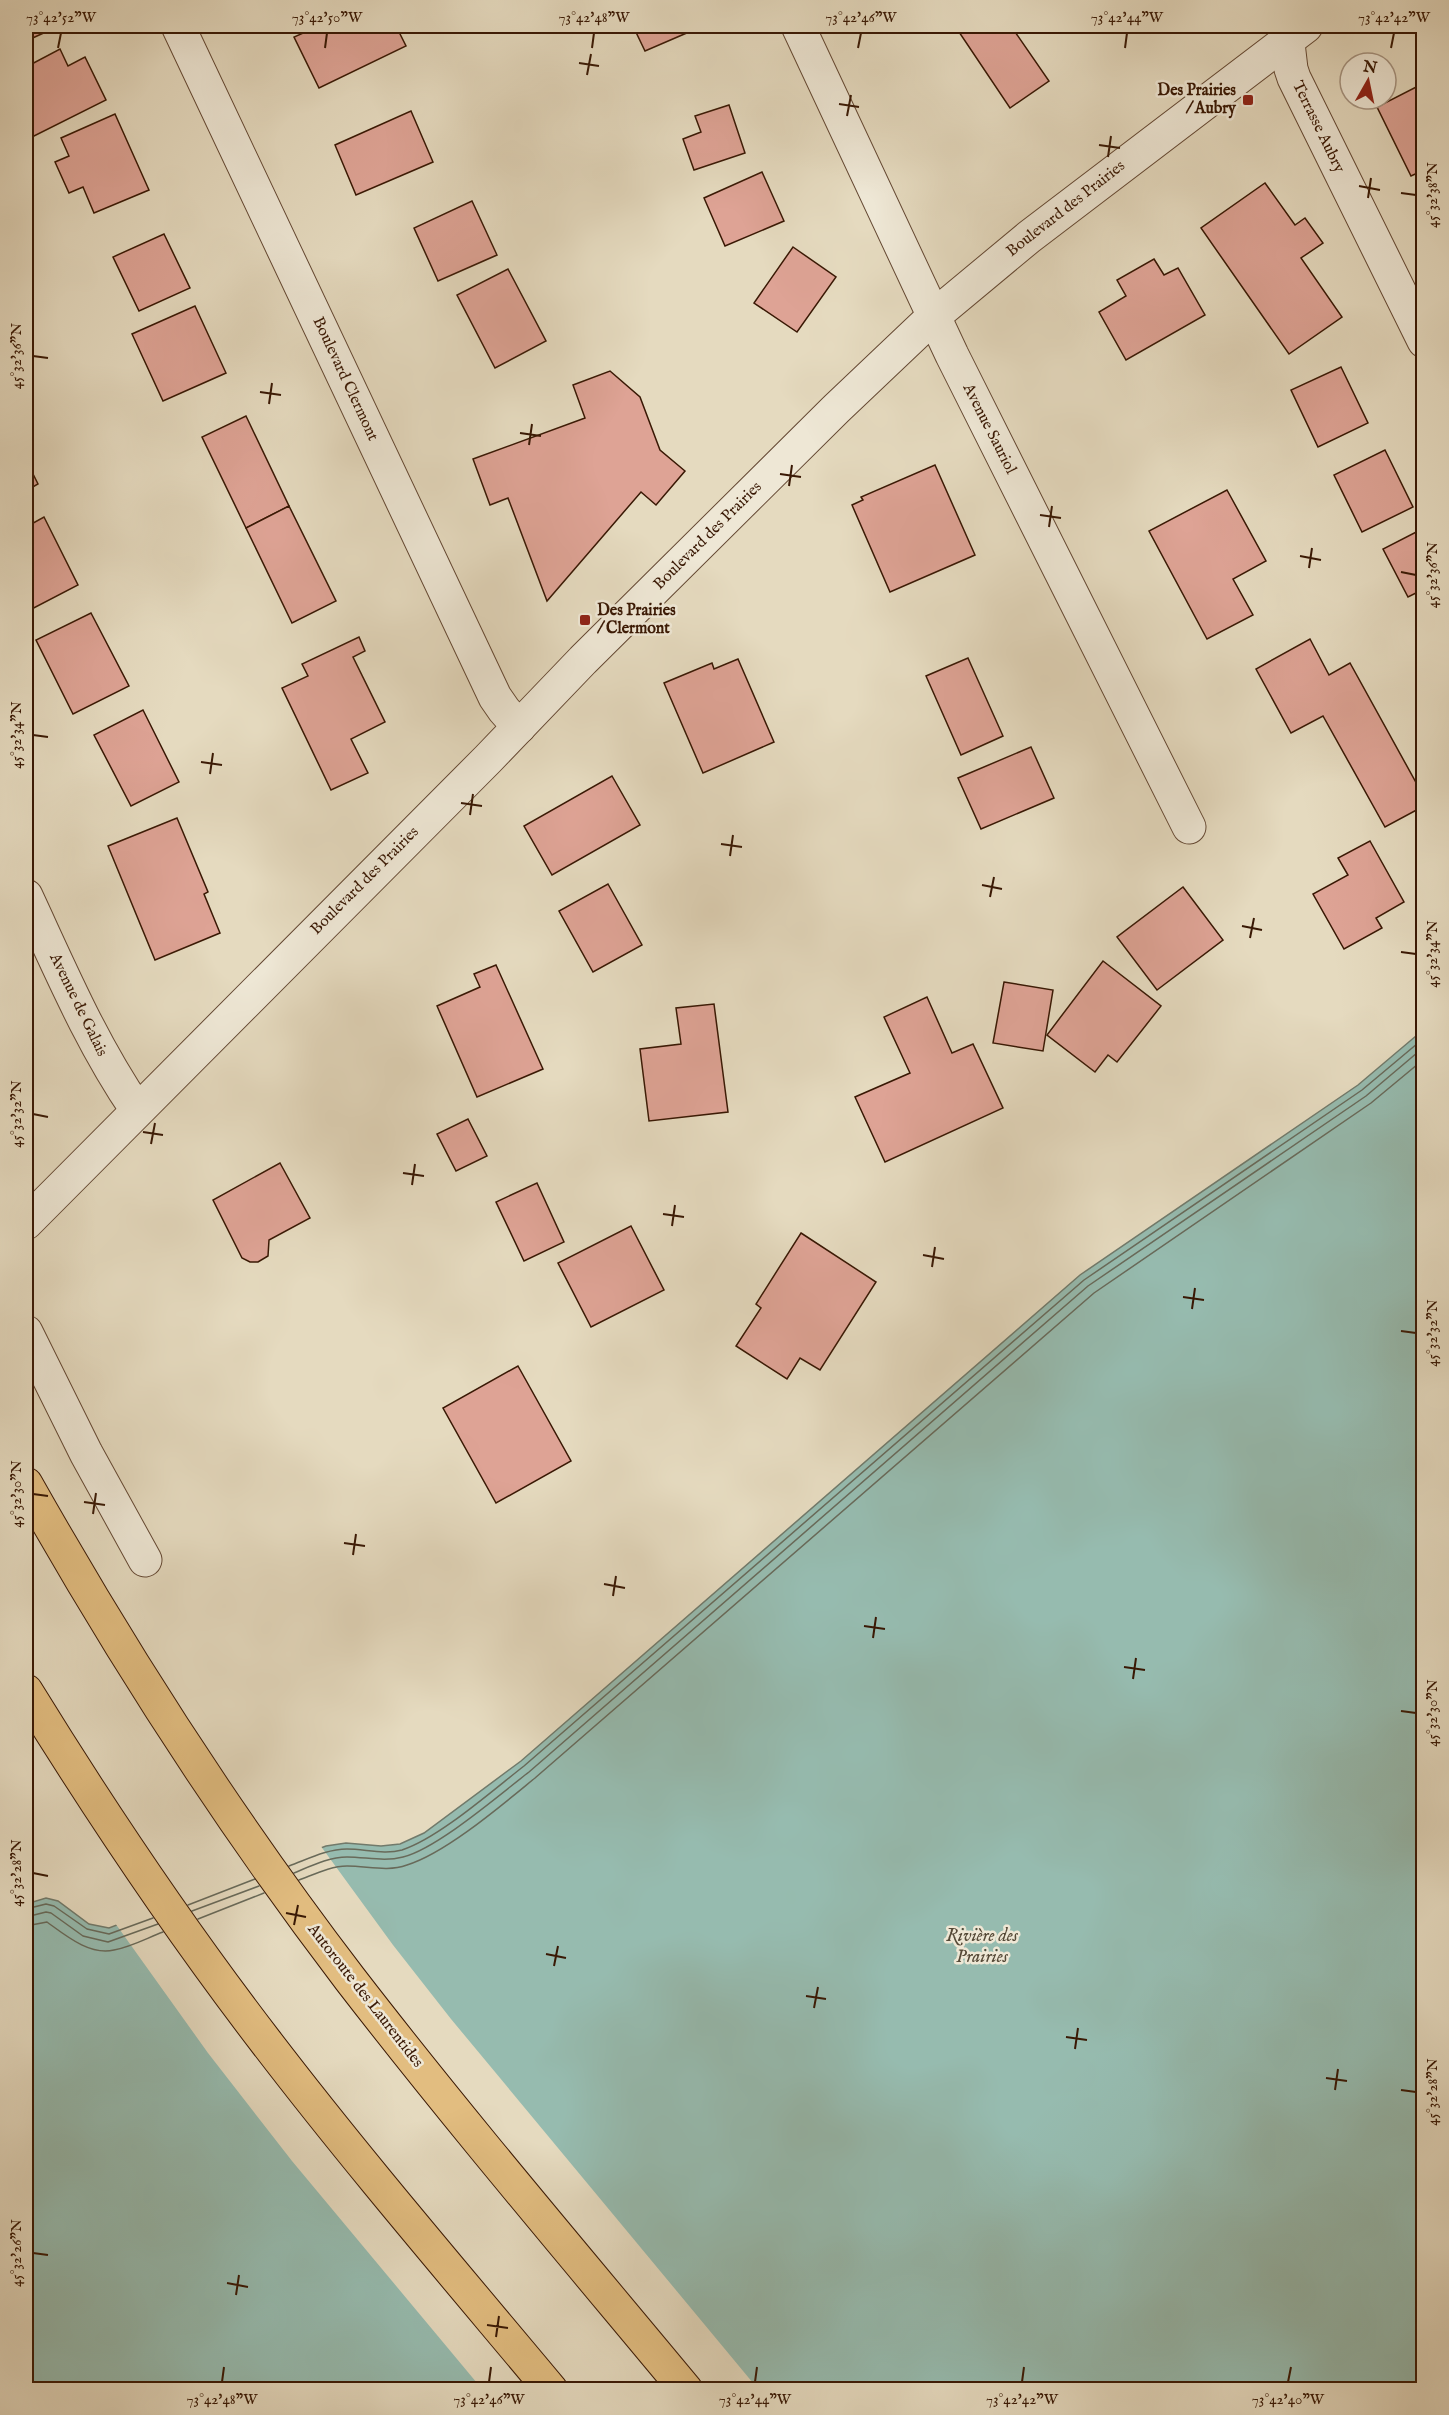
<svg xmlns="http://www.w3.org/2000/svg" width="1449" height="2415" viewBox="0 0 1449 2415" font-family="'IM FELL English',serif">
  <rect width="100%" height="100%" fill="#e5dabf"/>
  <filter id="stains"><feTurbulence type="fractalNoise" baseFrequency=".00333" numOctaves="4"/><feColorMatrix values="0 0 0 0 .2 0 0 0 0 .09 0 0 0 0 .02 0 0 0 .5 -.17"/></filter>
  <radialGradient id="worn" r=".72"><stop offset=".6" stop-color="#630" stop-opacity="0"/><stop offset="1" stop-color="#630" stop-opacity=".3"/></radialGradient>
  <path fill="#96bbaf" stroke="#717a6b" stroke-width="1.5" d="M1423 1030V2389L26 2390V1904L46 1898 58 1901 89 1924 109 1928 326 1846 346 1843 381 1846 400 1844 424 1833 521 1761 1080 1275 1358 1085Z"/>
  <path fill="#e5dabf" d="M320 1845 393 1945 451 2019 758 2389H482L292 2161 208 2053 115 1923Z"/>
  <g fill="none" stroke-linecap="round" stroke-linejoin="round">
    <g stroke="#686a5a" stroke-width="1.5">
      <path d="M289 1866C308 1859 327 1849 347 1849 365 1849 384 1855 402 1850 439 1838 493 1790 524 1766L1084 1280 1362 1090 1424 1038"/>
      <path d="M294 1873C311 1866 329 1857 347 1857 366 1857 384 1862 403 1857 438 1848 499 1795 529 1772L1088 1286 1366 1096 1424 1047"/>
      <path d="M299 1880C315 1874 331 1866 347 1866 368 1866 387 1872 407 1865 446 1853 502 1805 535 1778L1094 1293 1371 1103 1424 1059"/>
      <path d="M188 1905 255 1879"/>
      <path d="M26 1909 46 1904 54 1906 87 1929 109 1934 153 1918"/>
      <path d="M192 1911 259 1886"/>
      <path d="M26 1917 46 1912 51 1913 83 1936 108 1942 158 1924"/>
      <path d="M198 1919 264 1893"/>
      <path d="M26 1926 47 1922C65 1935 90 1956 114 1950 131 1947 147 1938 163 1932"/>
    </g>
  </g>
  <g fill="#dea395" stroke="#391804" stroke-width="1.5">
    <path d="M26 26H59L26 41Z"/>
    <path d="M319 26H396L406 46 319 88 294 37Z"/>
    <path d="M633 26H687L689 32 645 51Z"/>
    <path d="M962 26H1011L1049 81 1010 108 957 29Z"/>
    <path d="M60 49 68 66 85 57 106 100 26 140V67Z"/>
    <path d="M1424 83V170L1411 176 1377 107Z"/>
    <path d="M729 105 745 153 694 170 683 139 701 132 695 116Z"/>
    <path d="M411 111 433 162 356 195 335 145Z"/>
    <path d="M115 114 149 190 94 213 83 187 69 193 55 162 69 156 61 138Z"/>
    <path d="M762 172 784 221 725 246 704 198Z"/>
    <path d="M1265 183 1295 225 1305 218 1323 243 1301 258 1342 317 1289 354 1201 228Z"/>
    <path d="M472 201 497 255 438 281 414 228Z"/>
    <path d="M164 234 190 288 139 311 113 257Z"/>
    <path d="M793 247 836 277 797 332 754 303Z"/>
    <path d="M1154 259 1164 275 1178 268 1205 315 1126 360 1099 312 1126 296 1117 280Z"/>
    <path d="M508 269 546 341 495 368 457 295Z"/>
    <path d="M195 306 226 373 163 401 132 334Z"/>
    <path d="M1341 367 1368 423 1318 447 1291 390Z"/>
    <path d="M610 371 640 397 660 450 685 471 656 505 641 492 547 601 508 498 490 505 473 459 585 418 573 385Z"/>
    <path d="M246 416 289 506 246 528 202 437Z"/>
    <path d="M1385 450 1413 507 1362 532 1334 475Z"/>
    <path d="M26 460 38 484 26 491Z"/>
    <path d="M935 465 975 555 890 592 852 505 863 500 861 497Z"/>
    <path d="M1227 490 1266 561 1233 579 1253 615 1207 639 1149 531Z"/>
    <path d="M289 506 336 601 292 623 246 528Z"/>
    <path d="M44 517 78 585 26 612V527Z"/>
    <path d="M1424 528V589L1408 597 1383 549Z"/>
    <path d="M91 613 129 686 73 714 36 640Z"/>
    <path d="M359 637 365 651 353 657 385 722 351 739 368 773 331 790 282 688 308 676 302 664Z"/>
    <path d="M1310 639 1329 675 1350 663 1424 797V806L1385 827 1323 716 1291 733 1256 669Z"/>
    <path d="M968 658 1003 736 961 755 926 676Z"/>
    <path d="M738 659 774 742 703 773 664 683 712 663 714 669Z"/>
    <path d="M143 710 179 782 131 806 94 735Z"/>
    <path d="M1031 747 1054 798 981 829 958 778Z"/>
    <path d="M612 776 640 825 552 875 524 826Z"/>
    <path d="M177 818 208 892 204 894 220 933 155 960 108 846Z"/>
    <path d="M1370 841 1404 902 1376 918 1382 928 1344 949 1313 894 1348 875 1338 858Z"/>
    <path d="M608 884 642 945 593 972 559 911Z"/>
    <path d="M1183 887 1223 940 1157 990 1117 937Z"/>
    <path d="M1103 961 1161 1006 1117 1062 1108 1055 1095 1072 1047 1035Z"/>
    <path d="M496 965 543 1069 477 1097 437 1006 480 987 474 974Z"/>
    <path d="M1004 982 1053 990 1043 1051 993 1043Z"/>
    <path d="M927 997 952 1053 973 1044 1003 1108 885 1162 855 1097 910 1073 884 1017Z"/>
    <path d="M714 1004 728 1112 649 1121 640 1049 681 1044 676 1008Z"/>
    <path d="M468 1119 487 1156 456 1171 437 1134Z"/>
    <path d="M280 1163 310 1218 269 1240 268 1256 258 1262H250L242 1258 213 1200Z"/>
    <path d="M537 1183 564 1242 524 1261 496 1202Z"/>
    <path d="M631 1226 664 1290 591 1327 558 1263Z"/>
    <path d="M801 1233 876 1282 820 1370 800 1358 787 1379 736 1346 761 1308 756 1304Z"/>
    <path d="M518 1366 571 1461 496 1503 443 1408Z"/>
  </g>
  <g fill="none" stroke-linecap="round" stroke-linejoin="round">
    <g stroke="#644833" stroke-width="35">
      <g id="minor">
        <path d="M178 26 495 697 504 710 519 727"/>
        <path d="M798 26 952 355 1189 827"/>
        <path d="M1286 26 1291 69 1294 78 1424 341"/>
        <path d="M26 896C60 969 91 1043 137 1110"/>
        <path d="M26 1223 488 759 583 660 836 409 934 316 1029 237 1306 26"/>
        <path d="M26 1332 86 1453 145 1560"/>
      </g>
    </g>
    <g stroke="#391804" stroke-width="35">
      <g id="highway">
        <path d="M26 1484C123 1656 230 1822 350 1979 458 2119 573 2254 686 2390"/>
        <path d="M26 1691C100 1811 180 1930 266 2042 357 2161 455 2275 551 2390"/>
      </g>
    </g>
    <use href="#minor" stroke="#eee7d5" stroke-width="33"/>
    <use href="#highway" stroke="#e2bd80" stroke-width="33"/>
  </g>
  <path fill="none" stroke="#391804" stroke-width="2" d="M58 48 61 33M325 48 327 33M592 48 594 33M858 48 861 33M1125 48 1127 33M1391 48 1394 33M579 63 599 66M587 75 591 54M839 104 859 107M847 116 851 95M1099 145 1120 148M1108 157 1111 136M1359 186 1380 190M1401 193 1416 195M1368 198 1371 178M33 356 48 358M260 392 281 395M269 404 272 383M520 433 541 436M529 445 532 424M780 474 801 477M789 486 792 465M1040 515 1061 518M1049 527 1052 506M1300 556 1321 560M1309 568 1312 548M1401 572 1416 575M33 735 48 737M201 762 222 765M210 774 213 753M461 803 482 806M470 815 473 794M721 844 742 847M730 856 733 835M982 885 1002 889M990 897 994 877M1242 926 1262 930M1250 938 1254 918M1401 952 1416 954M33 1114 48 1117M143 1132 163 1135M151 1144 155 1123M403 1173 424 1176M412 1185 415 1164M663 1214 684 1217M672 1226 675 1205M923 1255 944 1259M932 1267 935 1247M1183 1297 1204 1300M1192 1309 1195 1288M1401 1331 1416 1333M33 1494 48 1496M84 1502 105 1505M93 1514 96 1493M344 1543 365 1546M353 1555 356 1534M604 1584 625 1588M613 1596 616 1576M864 1626 885 1629M873 1638 876 1617M1124 1667 1145 1670M1133 1679 1136 1658M1401 1711 1416 1713M33 1873 48 1876M286 1913 306 1917M294 1925 298 1905M546 1954 566 1958M554 1966 558 1946M806 1996 826 1999M814 2008 818 1987M1066 2037 1087 2040M1075 2049 1078 2028M1326 2078 1347 2081M1335 2090 1338 2069M1401 2090 1416 2092M33 2253 48 2255M227 2283 248 2287M236 2295 239 2275M487 2325 508 2328M496 2337 499 2316M222 2382 224 2367M489 2382 491 2367M755 2382 757 2367M1022 2382 1024 2367M1288 2382 1291 2367"/>
  <g fill="#8f2418" stroke="#eee7d5" stroke-width="2">
    <rect x="1242" y="94" width="12" height="12" rx="3"/>
    <rect x="579" y="614" width="12" height="12" rx="3"/>
  </g>
  <g text-anchor="middle" dominant-baseline="central" stroke-width="5" stroke-linejoin="round" paint-order="stroke">
    <g font-size="16" font-weight="bold" fill="#391804" stroke="#eee7d5" text-anchor="end">
      <text x="1236" y="91">Des Prairies<tspan x="1236" dy="18">/ Aubry</tspan></text>
      <text x="597" y="611" text-anchor="start">Des Prairies<tspan x="597" dy="18">/ Clermont</tspan></text>
    </g>
    <g font-size="16" fill="#391804" stroke="#eee7d5">
      <text transform="translate(1318 127) rotate(64)">Terrasse Aubry</text>
      <text transform="translate(1066 209) rotate(-38)">Boulevard des Prairies</text>
      <text transform="translate(345 379) rotate(65)">Boulevard Clermont</text>
      <text transform="translate(989 429) rotate(63)">Avenue Sauriol</text>
      <text transform="translate(708 536) rotate(-45)">Boulevard des Prairies</text>
      <text transform="translate(365 881) rotate(-45)">Boulevard des Prairies</text>
      <text transform="translate(78 1005) rotate(64)">Avenue de Galais</text>
      <text transform="translate(365 1996) rotate(52)">Autoroute des Laurentides</text>
    </g>
    <g font-size="18" font-style="italic" fill="#554937" stroke="#eee7d5">
      <text x="982" y="1936">Rivière des<tspan x="982" dy="21">Prairies</tspan></text>
    </g>
  </g>
  <rect width="1449" height="2415" fill="none" stroke="#e5dabf" stroke-width="66"/>
  <g transform="translate(1368 81) rotate(9)"><circle r="28" fill="#eee7d5" stroke="#a69481" stroke-width="1.5"/>
  <path d="M0-4.5L10 22L0 15L-10 22Z" fill="#8f2418"/>
  <text y="-9" font-size="16" font-weight="bold" text-anchor="middle" fill="#391804">N</text>
  </g>
  <rect x="33" y="33" width="1383" height="2349" fill="none" stroke="#391804" stroke-width="2"/>
  <g font-size="15" text-anchor="middle" fill="#391804">
    <text x="61" y="22">73°42'52"W</text>
    <text x="327" y="22">73°42'50"W</text>
    <text x="594" y="22">73°42'48"W</text>
    <text x="861" y="22">73°42'46"W</text>
    <text x="1127" y="22">73°42'44"W</text>
    <text x="1394" y="22">73°42'42"W</text>
    <text transform="translate(1432 195) rotate(-90)" y="5">45°32'38"N</text>
    <text transform="translate(16 356) rotate(-90)" y="5">45°32'36"N</text>
    <text transform="translate(1432 575) rotate(-90)" y="5">45°32'36"N</text>
    <text transform="translate(16 735) rotate(-90)" y="5">45°32'34"N</text>
    <text transform="translate(1432 954) rotate(-90)" y="5">45°32'34"N</text>
    <text transform="translate(16 1114) rotate(-90)" y="5">45°32'32"N</text>
    <text transform="translate(1432 1333) rotate(-90)" y="5">45°32'32"N</text>
    <text transform="translate(16 1494) rotate(-90)" y="5">45°32'30"N</text>
    <text transform="translate(1432 1713) rotate(-90)" y="5">45°32'30"N</text>
    <text transform="translate(16 1873) rotate(-90)" y="5">45°32'28"N</text>
    <text transform="translate(1432 2092) rotate(-90)" y="5">45°32'28"N</text>
    <text transform="translate(16 2253) rotate(-90)" y="5">45°32'26"N</text>
    <text x="222" y="2404">73°42'48"W</text>
    <text x="489" y="2404">73°42'46"W</text>
    <text x="755" y="2404">73°42'44"W</text>
    <text x="1022" y="2404">73°42'42"W</text>
    <text x="1288" y="2404">73°42'40"W</text>
  </g>
  <rect width="100%" height="100%" filter="url(#stains)"/>
  <rect width="100%" height="100%" fill="url(#worn)"/>
</svg>
